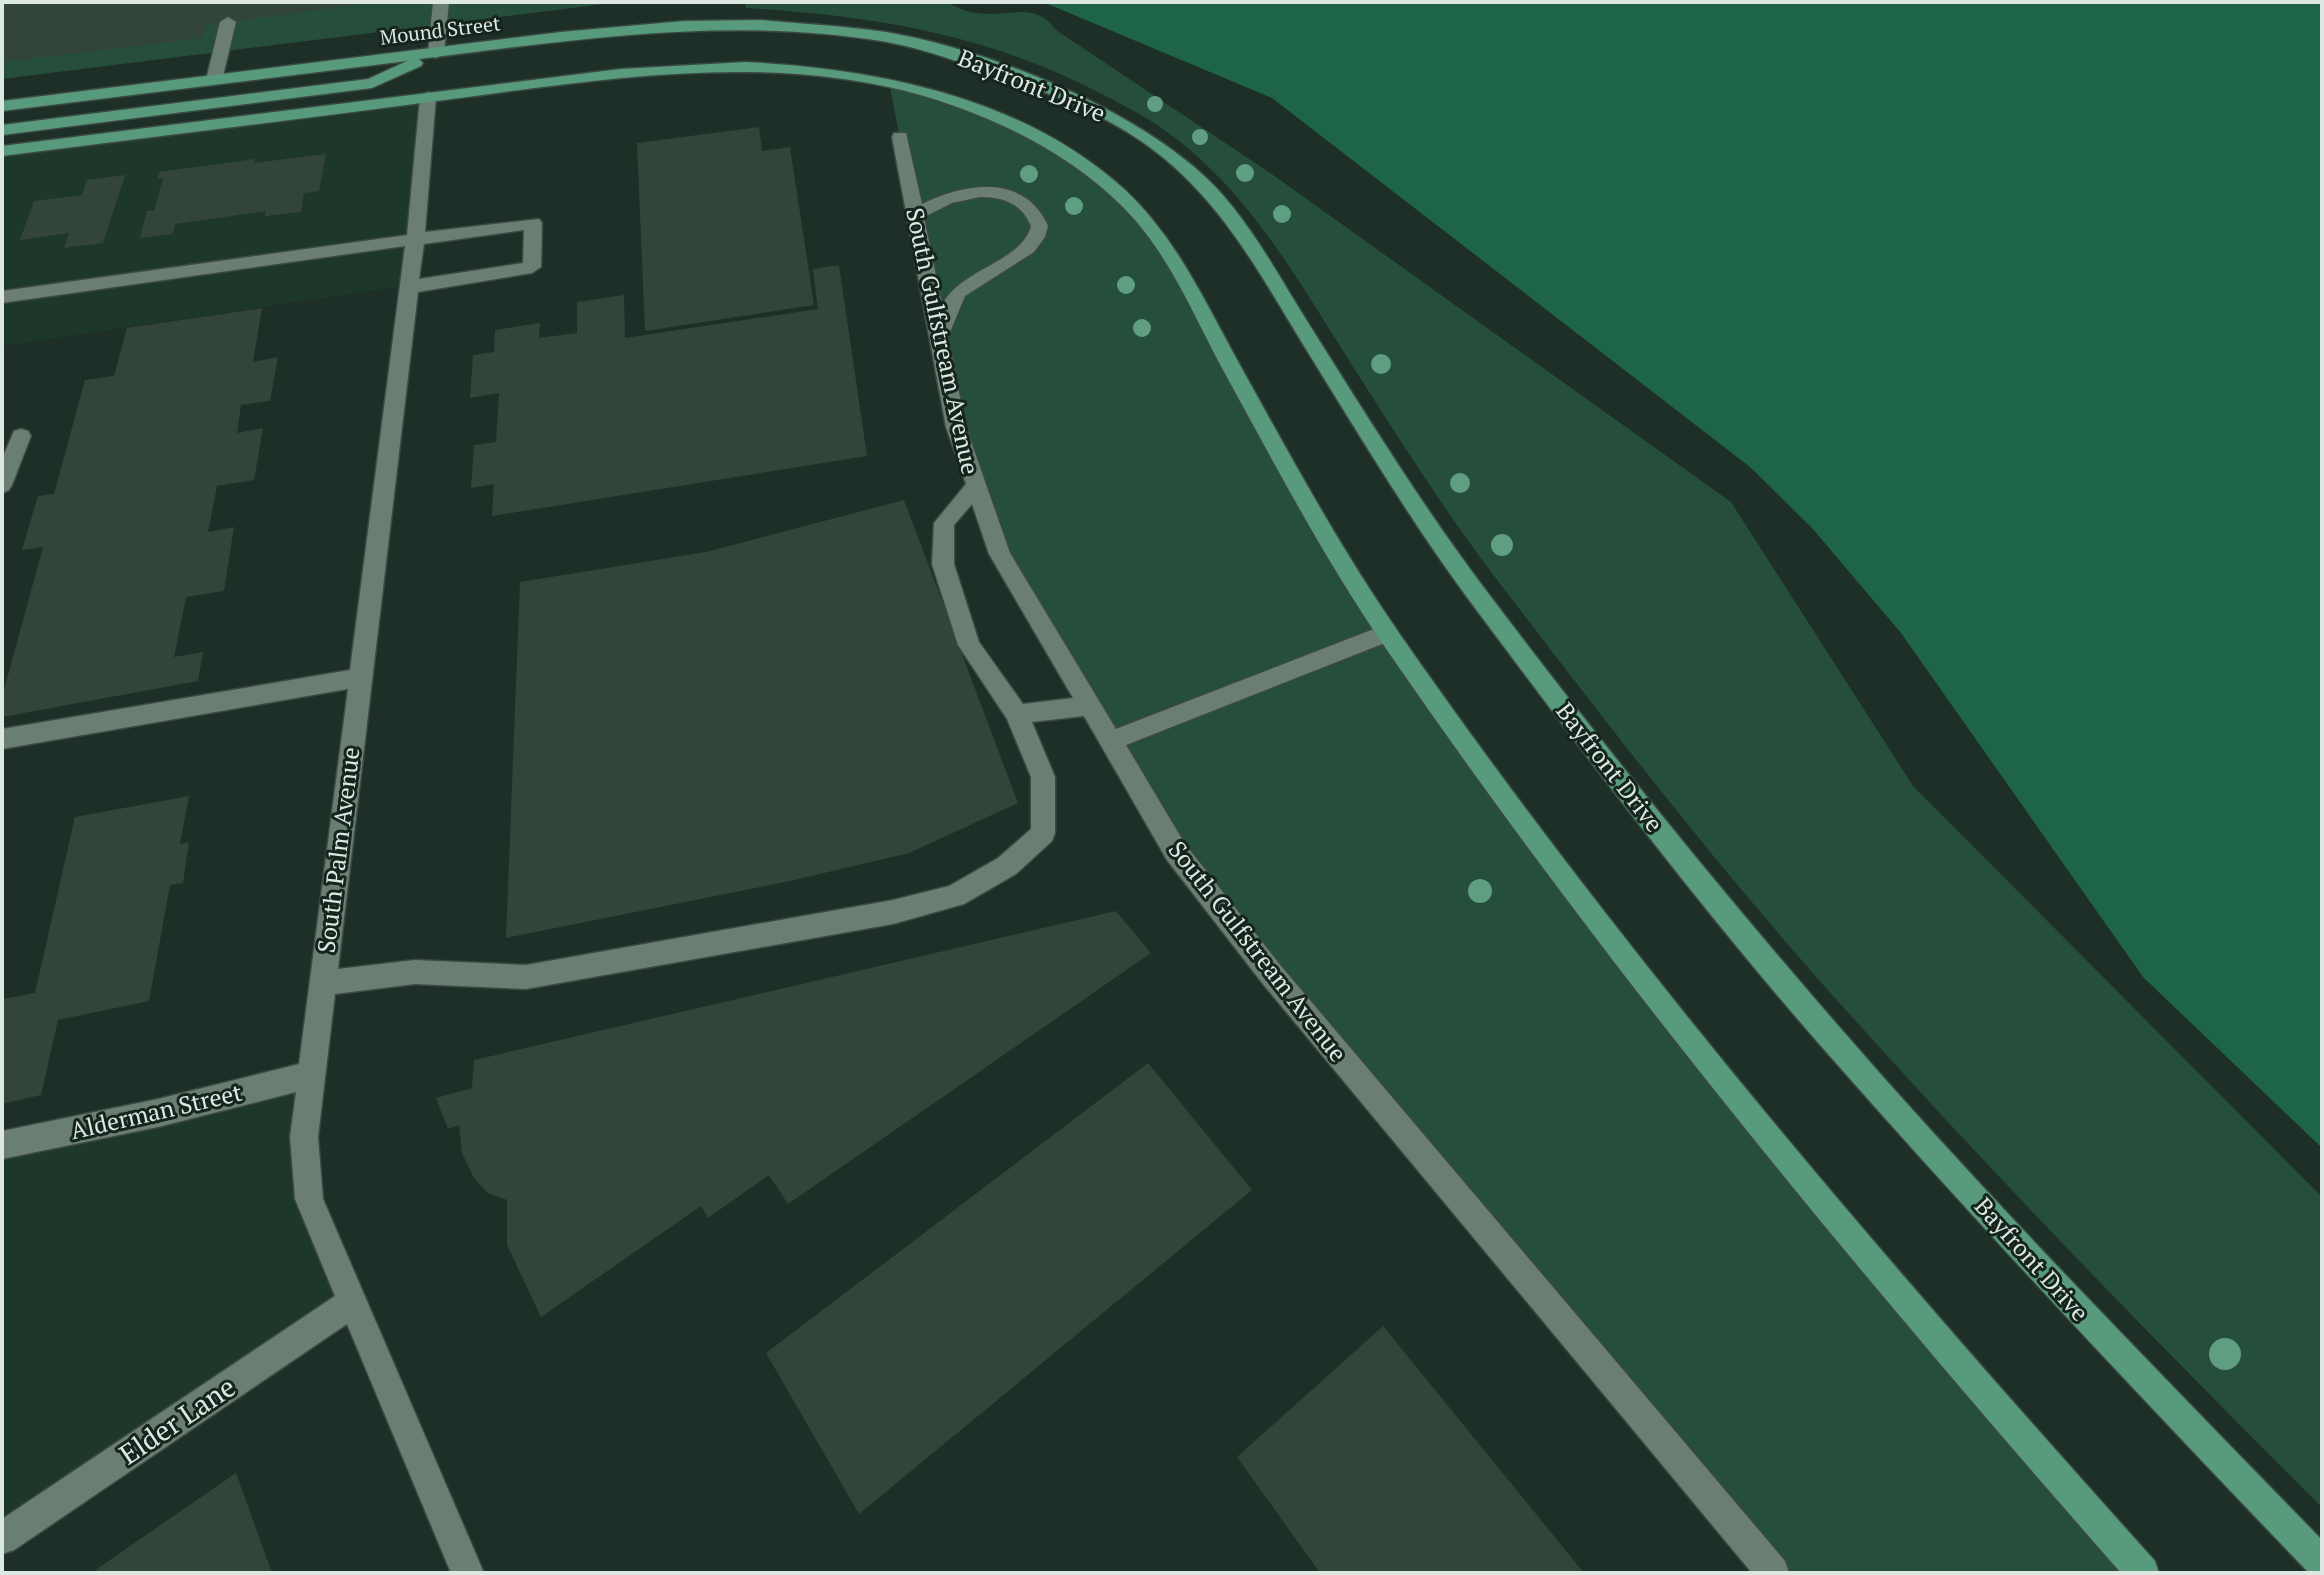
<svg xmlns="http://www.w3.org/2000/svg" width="2324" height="1575" viewBox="0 0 2324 1575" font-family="'PT Serif',serif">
  <rect width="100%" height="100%" fill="#1e2f27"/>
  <g fill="#1e372b">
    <path d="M428 97 410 285 2 346V151Z"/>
    <path d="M309 1075 304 1137 352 1303 2 1538V1145Z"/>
  </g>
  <g fill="#264e3c">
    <path d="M2 2H620L2 79Z"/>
    <path d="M745 2H946C955 6 966 12 976 13 1008 18 1035 0 1056 30L1273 175 1731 502 1913 786 2322 1197V1507C2162 1348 2004 1186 1853 1018 1732 885 1620 741 1511 598 1453 524 1402 444 1352 365 1297 279 1248 189 1163 129 1142 114 1117 102 1094 90 981 33 871 16 746 8Z"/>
    <path d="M889 82 1013 125 1096 176 1160 239 1292 479 1530 835 2143 1573H1773L1176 852 1000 554 956 427Z"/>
  </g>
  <path fill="#1d6448" d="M1043 2H2322V1148L2143 977 1901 633 1812 528 1750 467 1272 98Z"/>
  <g fill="#33443b">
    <path d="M2 2H356L355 5 206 25 202 38 2 62Z"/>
    <path d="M759 127 762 151 790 147 814 305 645 331 637 143Z"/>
    <path d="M326 154 319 191 304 193 301 212 265 216 266 211 175 224 173 234 140 238 147 211H154L163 178 157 179 159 172 255 159 254 163Z"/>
    <path d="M125 175 103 243 64 248 69 233 20 240 34 201 82 195 87 180Z"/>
    <path d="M839 265 867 456 492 516 494 484 471 488 474 445 496 442 499 393 470 398 473 355 494 352 495 330 540 323 539 338 577 333V302L624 295 625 338 818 309 813 269Z"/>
    <path d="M262 308 253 362 278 357 270 401 241 405 237 433 263 428 254 480 217 486 208 532 234 527 224 591 186 597 174 657 203 652 198 681 2 717V697L43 547 22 550 38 496 54 494 85 380 114 376 127 328Z"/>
    <path d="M904 500 1018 803 909 853 790 881 506 938 520 582 706 552Z"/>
    <path d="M189 796 180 844 189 842 183 883 170 885 149 1001 58 1020 41 1095 2 1104V999L35 993 75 817Z"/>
    <path d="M1116 911 1151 953 788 1204 769 1175 708 1218 701 1206 541 1317 507 1245V1200L488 1193 474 1178 462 1153 459 1125 448 1129 436 1098 472 1088 474 1060Z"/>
    <path d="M1148 1063 1252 1190 859 1514 766 1353Z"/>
    <path d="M1383 1326 1584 1573H1320L1237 1457Z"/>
    <path d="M236 1473 272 1573H91Z"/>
  </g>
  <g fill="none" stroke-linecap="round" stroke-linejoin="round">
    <g stroke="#3b4943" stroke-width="3">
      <g id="minor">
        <path d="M433 2H449L444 53 436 58 428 53Z"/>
        <path d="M228 17 236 22 222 80 214 85 208 83 206 80 220 22Z"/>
        <path d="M428 92 436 97 425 232 539 219 542 223 541 267 532 273 418 292 338 969 415 960 526 965 893 900 949 886 998 858 1031 829V777L1007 719 958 645 932 564 934 523 966 484 946 427 892 137 894 133H906L922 204C965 183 1025 173 1048 226L1045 237 1034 252 965 296 948 337 966 427 1010 553 1116 729 1379 627 1387 624 1395 627 1398 633 1395 639 1126 745 1185 844 1281 966 1785 1561 1789 1573H1752L1263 984 1167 860 1084 716 1032 722 1055 777V833L1052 841 1016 874 964 904 893 924 526 989 415 984 335 994 318 1137 323 1199 484 1573H451L347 1324 14 1550 2 1554V1519L335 1296 295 1199 290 1137 296 1092 158 1127 2 1159V1131L158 1099 299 1064 348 689 2 749V729L350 670 405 246 2 303V291L407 235 420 97ZM980 197C1003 197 1021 203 1031 226 1021 263 961 268 942 305L924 217 952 203ZM524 230 523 263 419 279 424 244ZM972 504 989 554 1073 698 1023 704 979 642 954 564V525Z"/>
        <path d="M21 429 28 431 31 436 12 485 9 490 2 493V459L14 431Z"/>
      </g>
    </g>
    <g stroke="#3b4943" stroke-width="3">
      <g id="major">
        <path d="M762 20C803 24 845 26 886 32 985 49 1115 101 1193 166 1245 209 1276 273 1312 329 1370 421 1428 515 1494 601 1603 745 1717 886 1835 1022 1990 1201 2157 1370 2322 1540V1573H2309C2143 1400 1979 1226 1821 1046 1701 909 1590 762 1481 616 1418 533 1364 443 1309 354 1260 275 1220 195 1141 141 1099 112 1047 92 999 76 962 63 925 49 887 42 731 15 574 40 419 59L423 63 421 66 372 88 2 135V125L368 79 407 61 2 111V101L561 32 684 21Z"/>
        <path d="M746 62C879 69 1022 97 1124 189 1177 238 1206 304 1241 367 1291 457 1340 548 1399 633 1627 961 1888 1264 2155 1561L2159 1573H2121C1862 1278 1612 977 1389 653 1326 562 1275 465 1222 368 1195 318 1173 264 1135 220 1082 160 1003 120 927 97 765 49 593 81 429 102 287 121 144 138 2 156V146L620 69Z"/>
      </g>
    </g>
    <use href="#minor" fill="#6b7e74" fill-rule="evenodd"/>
    <use href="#major" fill="#579a7c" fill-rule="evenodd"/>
  </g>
  <g fill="#609e81">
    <circle cx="1155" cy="104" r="8"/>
    <circle cx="1200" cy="137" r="8"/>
    <circle cx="1245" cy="173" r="9"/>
    <circle cx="1029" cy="174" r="9"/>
    <circle cx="1074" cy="206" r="9"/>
    <circle cx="1282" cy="214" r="9"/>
    <circle cx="1126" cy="285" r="9"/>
    <circle cx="1142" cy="328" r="9"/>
    <circle cx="1381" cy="364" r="10"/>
    <circle cx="1460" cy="483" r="10"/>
    <circle cx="1502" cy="545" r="11"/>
    <circle cx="1480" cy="891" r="12"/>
    <circle cx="2225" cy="1354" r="16"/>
  </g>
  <g text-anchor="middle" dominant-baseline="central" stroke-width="6" stroke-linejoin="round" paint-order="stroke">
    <g font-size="20" fill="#dee8e3" stroke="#15251d">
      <text transform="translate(440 30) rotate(-7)">Mound Street</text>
    </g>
    <g font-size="24" fill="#dee8e3" stroke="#15251d">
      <text transform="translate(1032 85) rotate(22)">Bayfront Drive</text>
      <text transform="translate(943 341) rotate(78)">South Gulfstream Avenue</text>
      <text transform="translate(1610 767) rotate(52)">Bayfront Drive</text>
      <text transform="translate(338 850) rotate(-83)">South Palm Avenue</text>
      <text transform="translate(1258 951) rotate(52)">South Gulfstream Avenue</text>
      <text transform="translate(156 1111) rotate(-13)">Alderman Street</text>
      <text transform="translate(2032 1259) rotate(48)">Bayfront Drive</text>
    </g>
    <g font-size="28" fill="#dee8e3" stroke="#15251d">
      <text transform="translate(177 1420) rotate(-34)">Elder Lane</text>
    </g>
  </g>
  <rect width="2324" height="1575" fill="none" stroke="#dee8e3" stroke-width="8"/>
</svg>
